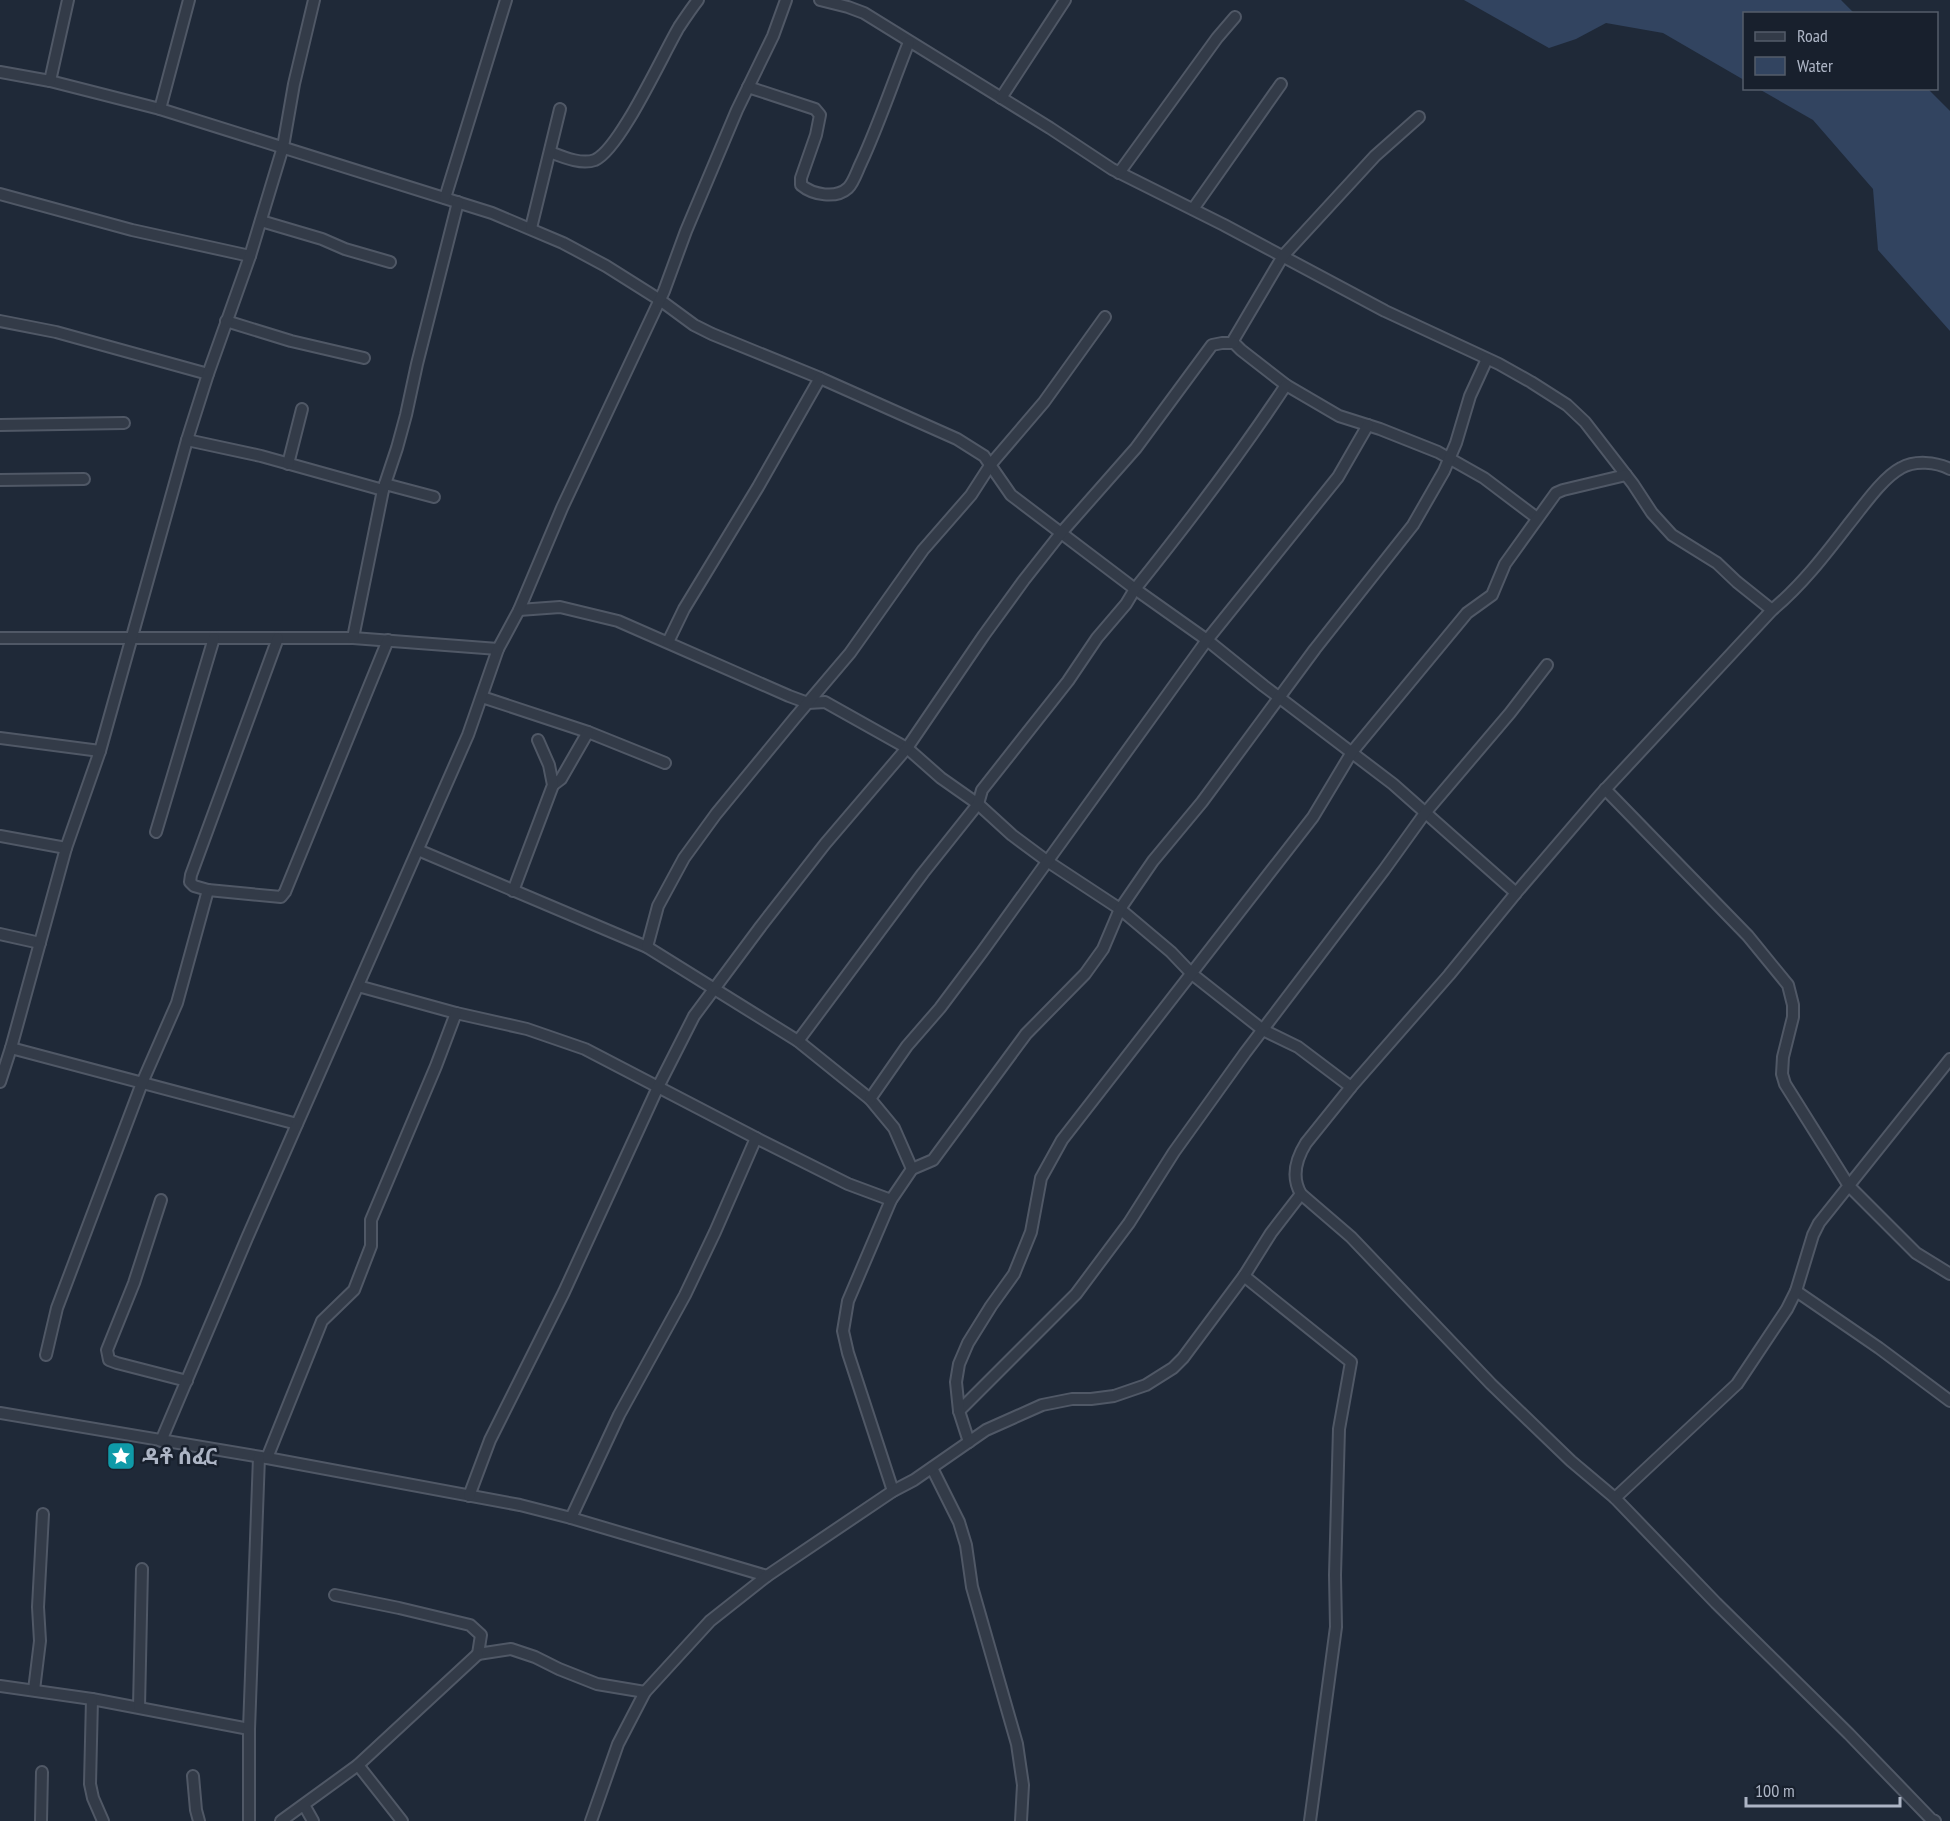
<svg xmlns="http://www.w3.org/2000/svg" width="1950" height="1821" viewBox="0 0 1950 1821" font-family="'PT Sans Narrow','Noto Sans Ethiopic',sans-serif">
  <rect width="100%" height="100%" fill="#1f2938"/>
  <g fill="#324460">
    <path d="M1464 0H1841L1854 13 1744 14V80L1663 33 1606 23 1576 39 1549 48Z"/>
    <path d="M1759 89H1928L1950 111V331L1878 250 1873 189 1813 120Z"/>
  </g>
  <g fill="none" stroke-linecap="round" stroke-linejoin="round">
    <g stroke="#505866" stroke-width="14">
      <g id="minor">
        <path d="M820 0 848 7 864 13 1050 128 1112 169 1224 225 1385 311 1499 364 1531 382 1567 405 1585 422 1633 484 1652 513 1672 535 1717 563 1737 582 1772 610"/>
        <path d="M0 72 50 81 160 109 492 213 563 243 606 266 660 300 694 325 712 334 820 378 957 439 984 456 1011 495 1135 589 1207 640 1264 686 1393 784 1516 893"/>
        <path d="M50 81 68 0"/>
        <path d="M748 87 815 109 820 115 816 135 801 178V185C813 195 836 199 848 188 854 182 857 171 861 163 879 124 893 82 909 42"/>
        <path d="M1001 98 1065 0"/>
        <path d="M160 109 189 0"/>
        <path d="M1419 117 1375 156 1283 256 1234 339V343L1241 350 1286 385 1339 416 1380 429 1438 452 1484 478 1537 518"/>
        <path d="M550 152C563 157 581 165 595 160 620 149 663 54 679 27 685 18 691 9 698 0"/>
        <path d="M1119 173 1217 38 1235 17"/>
        <path d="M0 194 132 230 250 256"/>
        <path d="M445 198 506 0"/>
        <path d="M1193 209 1281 84"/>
        <path d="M261 221 322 239 345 249 390 262"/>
        <path d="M531 228 560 109"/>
        <path d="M0 321 56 332 208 374"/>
        <path d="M226 321 291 341 364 358"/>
        <path d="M0 425 124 423"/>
        <path d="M187 440 261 456 383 490"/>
        <path d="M288 464 302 409"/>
        <path d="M0 480 84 479"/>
        <path d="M385 484 434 497"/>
        <path d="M519 610 560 607 618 621 789 696 808 703 825 702 907 748 941 778 978 804 1012 835 1047 861 1120 909 1171 952 1192 974 1263 1030 1298 1047 1351 1087"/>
        <path d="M0 638H353L498 649"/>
        <path d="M353 638 383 490 397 448 406 415 417 364 458 202"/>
        <path d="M668 642 684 609 758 487 820 378"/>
        <path d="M482 697 588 732 665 763"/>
        <path d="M0 738 100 751"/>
        <path d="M553 785 561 779 588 732"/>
        <path d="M1605 789 1748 936 1788 985 1793 1005V1017L1783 1057 1782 1074 1785 1084 1849 1186 1916 1253 1950 1274"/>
        <path d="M156 832 214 638"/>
        <path d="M0 836 66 848"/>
        <path d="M418 850 647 947 798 1041 870 1099 894 1128 912 1169"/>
        <path d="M208 890 281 897 285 892 388 640"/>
        <path d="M513 891 553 785 549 765 538 740"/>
        <path d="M0 934 40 943"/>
        <path d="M647 947 658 906 684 858 716 814 794 719 850 653 923 550 971 495 991 464 1044 402 1105 317"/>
        <path d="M358 986 456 1013 527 1029 585 1049 756 1138 848 1184 891 1200"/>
        <path d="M798 1041 923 873 978 804 982 790 1068 681 1097 638 1126 604 1135 589C1188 523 1239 456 1286 385"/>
        <path d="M11 1048 297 1124"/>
        <path d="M0 1082 11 1048 66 848 100 751 187 440 208 374 250 256 283 147 294 84 314 0"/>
        <path d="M870 1099 907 1046 940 1008 982 952 1207 640 1338 477 1368 425"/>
        <path d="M161 1200 134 1283 107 1350 109 1360 117 1363 187 1381"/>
        <path d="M1244 1276 1351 1362 1339 1429 1335 1575 1336 1627 1310 1821"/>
        <path d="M1796 1291 1879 1348 1950 1401"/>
        <path d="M46 1355 57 1308 142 1083 177 1003 208 890 194 886 190 882 191 875 278 638"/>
        <path d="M959 1411 1076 1294 1129 1223 1174 1152 1245 1053 1384 870 1425 813 1510 713 1547 665"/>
        <path d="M0 1413 267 1458 520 1505 571 1518 767 1576"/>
        <path d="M161 1441 247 1238 468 735 498 649 519 610 562 508 664 291 686 231 737 110 773 36 786 0"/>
        <path d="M969 1442 959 1411 956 1382 959 1364 968 1343 991 1306 1014 1274 1031 1232 1041 1178 1062 1140 1313 817 1352 752 1467 613 1492 595 1505 564 1556 493 1563 490 1626 475"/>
        <path d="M267 1458 322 1321 354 1290 371 1246V1220L436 1066 456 1013"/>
        <path d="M932 1468 959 1522 966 1545 972 1587 1017 1744 1023 1785 1021 1821"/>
        <path d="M893 1491 848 1353 843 1331 848 1301 891 1200 912 1169 933 1160 1026 1034 1085 974 1103 949 1120 909 1153 861 1202 802 1315 649 1413 525 1444 471 1456 443 1470 396 1487 359"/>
        <path d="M469 1496 490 1440 564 1292 658 1087 694 1016 761 926 825 844 907 748 984 635 1024 580 1061 533 1136 448 1212 345 1222 343H1234"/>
        <path d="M1615 1498 1737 1384 1787 1309 1796 1291 1813 1235 1819 1223 1950 1059"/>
        <path d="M571 1518 619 1415 685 1295 715 1232 756 1138"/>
        <path d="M335 1595 399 1608 470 1625 481 1635 478 1654 511 1649 535 1657 559 1669 597 1684 645 1692"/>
        <path d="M0 1686 92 1699 249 1729"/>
        <path d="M34 1690 40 1641 38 1607 43 1514"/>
        <path d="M92 1699 90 1784 93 1798 103 1821"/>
        <path d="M139 1707 142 1569"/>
        <path d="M358 1765 402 1821"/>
        <path d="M193 1776 196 1810 199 1821"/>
        <path d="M304 1805 313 1821"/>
        <path d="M41 1821 42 1772"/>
        <path d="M249 1821V1729L259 1457"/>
        <path d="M281 1821 358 1765 478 1654"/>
        <path d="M591 1821 618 1744 645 1692 710 1621 767 1576 893 1491 914 1480 986 1430 1042 1405 1072 1399H1091L1114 1396 1146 1385 1173 1368 1183 1358 1244 1276 1271 1233 1301 1194"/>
        <path d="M1935 1821 1931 1819 1849 1734 1716 1603 1615 1498 1571 1461 1491 1384 1351 1237 1301 1194C1291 1177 1296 1159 1306 1143L1351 1087 1449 975 1516 893 1600 795 1772 610C1801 586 1825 555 1848 525 1862 508 1882 478 1901 468 1915 460 1936 462 1950 469"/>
      </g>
    </g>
    <use href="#minor" stroke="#333b48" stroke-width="10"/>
  </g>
  <defs>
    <g id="sight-square" transform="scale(1.5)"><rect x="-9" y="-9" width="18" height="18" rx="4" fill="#0f9aa8" stroke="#18202d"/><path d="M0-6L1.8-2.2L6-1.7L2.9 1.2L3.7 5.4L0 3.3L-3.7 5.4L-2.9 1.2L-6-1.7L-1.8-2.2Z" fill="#fff"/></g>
  </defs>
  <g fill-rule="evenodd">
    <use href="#sight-square" x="121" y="1456"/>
  </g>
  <g text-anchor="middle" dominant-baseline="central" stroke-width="5" stroke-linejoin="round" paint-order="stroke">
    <g font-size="22" font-weight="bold" fill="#adb5c5" stroke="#18202d" text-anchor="start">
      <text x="142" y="1456">ዳቶ ሰፈር</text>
    </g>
  </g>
  <rect x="1743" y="12" width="195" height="78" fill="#18202d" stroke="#545c6a" stroke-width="1.5"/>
  <rect x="1755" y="32" width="30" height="9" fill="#333b48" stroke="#545c6a" stroke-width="1.5"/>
  <text x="1797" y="42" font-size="18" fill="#adb5c5">Road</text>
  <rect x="1755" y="57" width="30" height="18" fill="#324460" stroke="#545c6a" stroke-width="1.5"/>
  <text x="1797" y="72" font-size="18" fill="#adb5c5">Water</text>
  <path d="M1746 1797v9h154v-9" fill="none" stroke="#adb5c5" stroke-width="3"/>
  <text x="1755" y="1797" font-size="18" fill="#adb5c5" stroke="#18202d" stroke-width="4.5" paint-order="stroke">100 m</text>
</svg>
